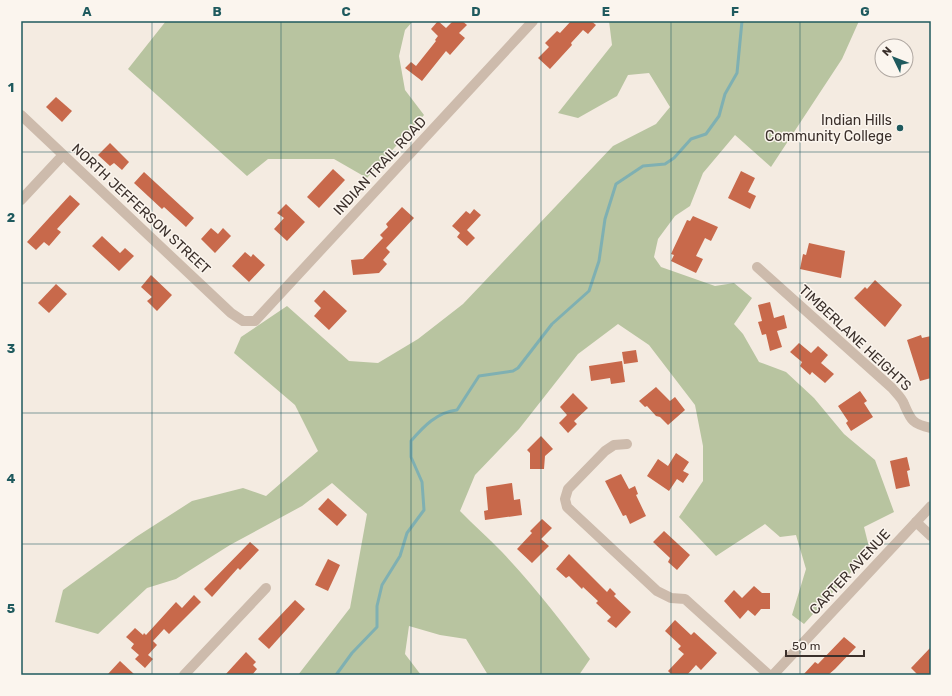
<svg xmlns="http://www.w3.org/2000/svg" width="952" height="696" viewBox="0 0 952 696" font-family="Rubik,sans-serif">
  <rect width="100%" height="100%" fill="#f4ebe1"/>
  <g fill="#b8c4a0">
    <path d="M166 21H413L405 30 399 56 405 90 424 115 367 178 334 159H268L247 176 128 69Z"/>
    <path d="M609 21H859L842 59 771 167 735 135 703 173 690 206 675 216 658 239 654 257 661 267 715 286 734 283 752 298 734 324 743 334 759 362 786 372 814 398 844 434 875 460 894 512 864 527 870 551 804 624 792 615 806 569 796 535 780 537 765 524 716 556 679 517 703 481V446L695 405 649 345 618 324 578 354 519 429 475 475 460 511C473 525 489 538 502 552 534 586 562 622 590 659L579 675H488L466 639 440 635 409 626 405 654 421 675H298L350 608 367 514 332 483 302 506 230 545 176 579 147 588 98 634 55 622 63 590 136 537 192 501 243 488 266 496 318 451 295 405 234 353 241 337 287 306 349 361 378 363 418 339 463 304 613 146 656 124 670 107 649 73 628 75 617 96 578 118 558 113 612 45Z"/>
  </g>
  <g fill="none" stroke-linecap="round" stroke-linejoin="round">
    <path stroke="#7fb0b2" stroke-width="3" d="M336 675 352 653 377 627V606L382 585 400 556 407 533 424 510 422 482 411 457V441C423 427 437 412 457 410L479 376 513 371 518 368 552 324 589 291 599 261 605 219 616 184 643 166 665 164 674 158 691 139 706 134 719 116 725 94 737 73 742 21"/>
  </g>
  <g fill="#c8694b">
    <path d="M438 21 446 28 453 21H462L467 25 459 33 465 38 450 55 446 51 422 81 405 68 411 62 416 66 436 41 435 40 438 36 431 29Z"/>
    <path d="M571 21H591L596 25 588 34 583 30 571 43 572 45 550 69 538 58 549 47 545 43 557 31 560 33Z"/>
    <path d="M56 97 72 111 62 122 46 107Z"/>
    <path d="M110 143 129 162 122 170 114 163 110 166 98 155Z"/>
    <path d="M333 169 345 180 319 208 307 197Z"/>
    <path d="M741 171 755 178 748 192 756 196 750 209 728 198Z"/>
    <path d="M144 172 194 218 186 227 164 207 162 209 134 183Z"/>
    <path d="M70 195 80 204 57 229 61 232 49 246 44 242 36 250 27 242Z"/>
    <path d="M286 204 305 222 287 241 274 229 284 218 277 213Z"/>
    <path d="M402 207 414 218 386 248 390 252 383 260 387 264 379 273 353 275 351 260 363 259 383 238 380 235 388 227 386 224Z"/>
    <path d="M474 209 481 215 467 230 475 238 467 246 457 237 460 233 452 226 466 211 470 214Z"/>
    <path d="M693 216 718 227 711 241 705 238 696 256 703 259 696 273 671 261 674 255 671 254 687 220 690 221Z"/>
    <path d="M211 228 218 234 223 228 231 236 215 253 201 239Z"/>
    <path d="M102 236 120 253 125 248 134 256 119 271 92 246Z"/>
    <path d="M809 243 845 251 841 278 800 269 803 254 806 255Z"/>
    <path d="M245 252 251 257 253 254 265 265 249 282 232 266Z"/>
    <path d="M151 275 172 295 157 311 147 301 152 297 141 287Z"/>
    <path d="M875 280 902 305 885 327 854 298 865 287 867 289Z"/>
    <path d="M56 284 67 294 49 313 38 303Z"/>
    <path d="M324 290 347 311 329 330 314 316 321 308 314 301Z"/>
    <path d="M770 302 774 318 784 315 787 328 777 331 782 347 770 351 766 334 762 335 758 322 762 321 758 305Z"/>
    <path d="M921 335 922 338 931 336V378L920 381 907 340Z"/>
    <path d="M799 343 811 353 818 346 828 355 821 363 834 374 825 383 812 372 810 375 800 366 802 362 790 352Z"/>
    <path d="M636 350 638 362 624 364 622 352Z"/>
    <path d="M622 361 625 382 611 384 610 378 591 381 589 366Z"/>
    <path d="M656 387 670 401 675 397 685 410 668 425 660 417 656 416 647 406 645 407 639 401Z"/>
    <path d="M860 391 867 401 864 403 873 417 851 431 846 423 848 421 838 406Z"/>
    <path d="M573 393 588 408 574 421 577 424 568 433 559 423 567 415 560 407Z"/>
    <path d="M541 436 553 449 545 456 544 469H530V453L527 450Z"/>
    <path d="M676 453 689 462 683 471 689 474 683 483 677 479 669 491 647 476 658 459 668 466Z"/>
    <path d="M907 457 910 470 907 471 910 486 896 489 890 461Z"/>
    <path d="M621 474 629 489 635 486 638 494 636 495 646 516 630 524 626 515 623 516 605 481Z"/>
    <path d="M512 483 514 500 520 499 522 515 485 520 484 511 488 510 486 487Z"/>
    <path d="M328 498 347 515 337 526 318 509Z"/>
    <path d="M542 519 552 528 541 539 549 546 532 563 517 549 532 533 530 531Z"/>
    <path d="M664 531 690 555 677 570 668 562 670 558 653 542Z"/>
    <path d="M250 542 259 550 240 570 238 568 212 597 204 589Z"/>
    <path d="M569 554 607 592 610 588 616 594 614 596 631 612 616 628 607 621 611 617 596 603 598 601 583 587 582 589 569 576 566 578 556 569Z"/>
    <path d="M328 559 340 565 328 591 315 585Z"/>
    <path d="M754 586 762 593H770V609H761L755 616 748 610 740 619 724 601 734 590 742 598Z"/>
    <path d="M194 595 201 602 169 634 164 629 153 641 157 645 148 655 153 659 145 668 135 659 139 655 131 648 134 644 126 637 135 628 143 635 144 633 146 635 176 602 182 608Z"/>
    <path d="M295 600 305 609 269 649 258 639Z"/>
    <path d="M675 620 691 635 694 632 717 653 701 670 696 665 687 675H672L668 671 684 654 678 649 681 646 665 631Z"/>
    <path d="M844 637 856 647 835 669 828 675H803L815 662 818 664Z"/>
    <path d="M931 647V675H918L911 668Z"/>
    <path d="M246 652 256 662 253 665 257 669 252 675H225Z"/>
    <path d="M120 661 135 675H107Z"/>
  </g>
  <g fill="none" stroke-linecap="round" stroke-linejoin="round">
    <g stroke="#cdbbac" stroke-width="10">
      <path d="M21 115 231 313 243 321H255L533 21"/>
      <path d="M21 200 63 155"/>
      <path d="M757 267 892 388C896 393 902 398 904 404 911 420 912 424 931 428"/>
      <path d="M627 444 614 445 605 451 568 489 565 499 567 507 657 591 671 598 685 599 769 675"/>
      <path d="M916 522 931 536"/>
      <path d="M184 675 266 588"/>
      <path d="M773 675 931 506"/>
    </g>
  </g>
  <path fill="none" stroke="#1f5a5e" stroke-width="1" stroke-opacity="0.55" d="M152 21V675M281 21V675M411 21V675M541 21V675M671 21V675M800 21V675M21 152H931M21 283H931M21 413H931M21 544H931"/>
  <circle fill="#1f5a5e" stroke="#fbf5ee" stroke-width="1.5" cx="900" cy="128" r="4"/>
  <g text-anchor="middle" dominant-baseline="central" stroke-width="3" stroke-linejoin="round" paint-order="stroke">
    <g font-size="14" fill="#3b302b" stroke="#fbf5ee" text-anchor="end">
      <text x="892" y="120">Indian Hills<tspan x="892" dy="16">Community College</tspan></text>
    </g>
    <g font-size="14" fill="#3b302b" stroke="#fbf5ee">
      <text transform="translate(380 166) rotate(-47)">INDIAN TRAIL ROAD</text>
      <text transform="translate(141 209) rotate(43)">NORTH JEFFERSON STREET</text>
      <text transform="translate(855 338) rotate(43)">TIMBERLANE HEIGHTS</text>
      <text transform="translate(850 572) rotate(-47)">CARTER AVENUE</text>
    </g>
  </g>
  <rect width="952" height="696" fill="none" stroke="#fbf5ee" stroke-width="44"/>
  <g transform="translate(894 58) rotate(313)"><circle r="19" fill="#fbf5ee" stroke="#aea6a0"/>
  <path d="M0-3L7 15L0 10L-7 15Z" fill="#1f5a5e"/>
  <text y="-6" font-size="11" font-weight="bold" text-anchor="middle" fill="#3b302b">N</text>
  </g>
  <path d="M786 650v6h78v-6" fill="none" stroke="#3b302b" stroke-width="2"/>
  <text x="792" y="650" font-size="12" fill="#3b302b" stroke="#fbf5ee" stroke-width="3" paint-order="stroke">50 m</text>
  <rect x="22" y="22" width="908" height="652" fill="none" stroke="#1f5a5e" stroke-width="1.5"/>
  <g font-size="13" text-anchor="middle" font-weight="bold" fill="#1f5a5e">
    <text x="87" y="16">A</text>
    <text x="217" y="16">B</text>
    <text x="346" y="16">C</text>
    <text x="476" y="16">D</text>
    <text x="606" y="16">E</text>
    <text x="735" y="16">F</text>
    <text x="865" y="16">G</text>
    <text x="11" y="92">1</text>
    <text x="11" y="222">2</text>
    <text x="11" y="353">3</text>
    <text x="11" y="483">4</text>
    <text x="11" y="613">5</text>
  </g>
</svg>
